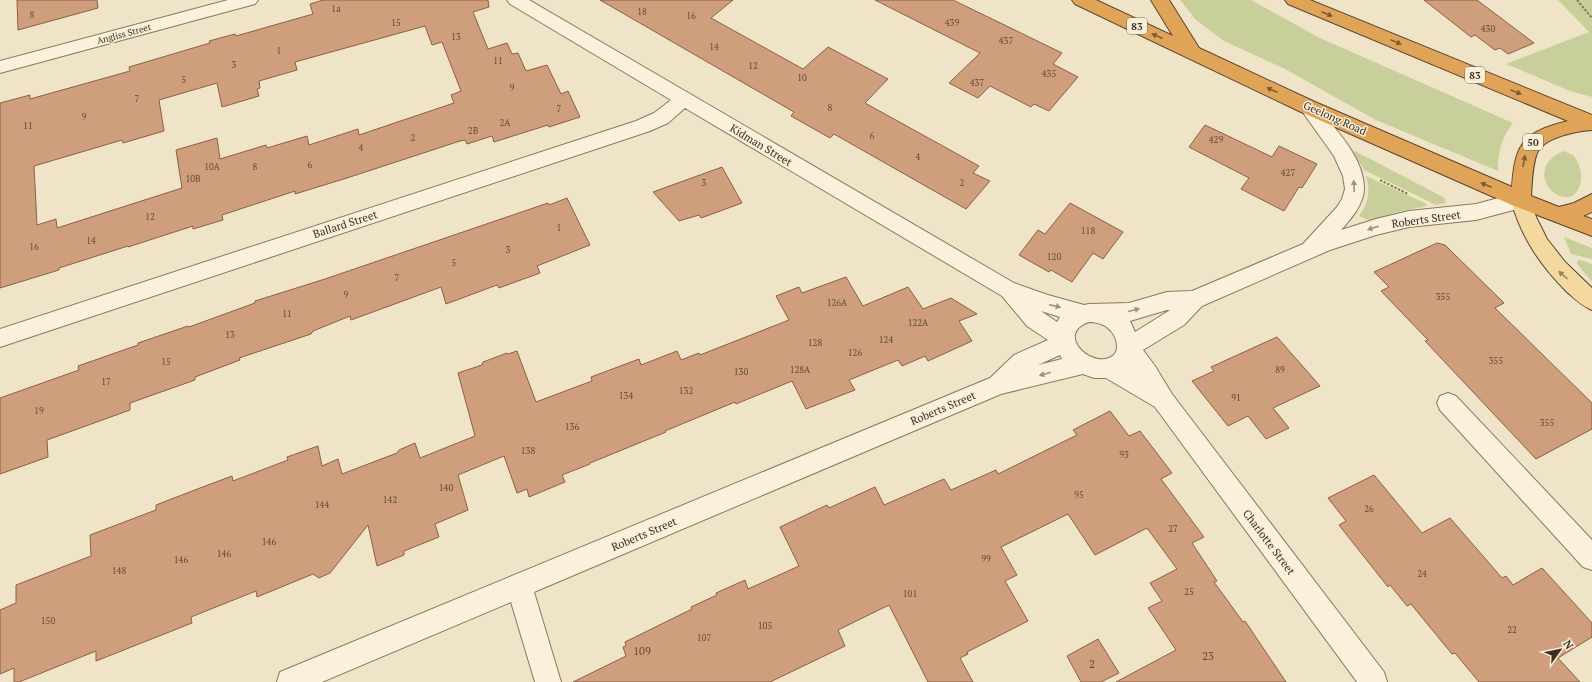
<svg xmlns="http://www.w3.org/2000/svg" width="1592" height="682" viewBox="0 0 1592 682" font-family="'PT Serif',serif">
  <rect width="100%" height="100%" fill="#f0e4c8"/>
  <g fill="#c9cf9b">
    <path d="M1180 0H1251L1320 38 1513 123C1501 138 1498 152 1498 171L1376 120 1285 69 1224 41 1196 20Z"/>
    <path d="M1558 0H1592V97L1570 91 1506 64 1589 32Z"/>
    <path d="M1355 151 1443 197 1445 199 1446 203 1436 205 1364 170 1353 153Z"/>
    <path d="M1563 151 1573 155C1579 161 1582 173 1581 181 1573 223 1515 173 1563 151Z"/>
    <path d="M1366 176 1425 203 1427 206 1398 212 1370 221 1359 216C1368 204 1371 191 1366 176Z"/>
    <path d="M1564 237 1592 248V259L1571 254Z"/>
    <path d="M1580 260 1592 264V282L1577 264V261Z"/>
  </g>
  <g fill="#cf9f7d" stroke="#8d5f41" fill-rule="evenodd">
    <path d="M17 0H97L98 8 18 30Z"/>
    <path d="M323 0H488L489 7 473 12 488 49 507 43 512 54 518 53 526 71 547 65 561 94 568 91 580 117 549 127 548 125 494 142 492 136 467 144 465 140 460 141 347 178 295 194V191L222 215 223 220 193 229V226L128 247V246L59 268V270L0 288V103L30 95V99L130 71 129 67 210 43 209 41 235 34 236 36 313 14 310 4ZM425 26 432 45 442 42 461 91 451 95 454 103 359 135 358 129 309 145 307 136 267 148 266 145 220 159 217 138 176 150 182 188 57 228 56 219 37 225 34 166 122 140 123 143 164 131 159 100 217 83 222 107 259 96 257 89 260 88 259 81 297 70 295 62Z"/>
    <path d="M600 0H733L711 18 803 69 828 47 888 79 865 103 979 166 973 173 990 181 966 209 834 134 830 138 791 116 794 112Z"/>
    <path d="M875 0H953L1062 53 1053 64 1078 77 1049 111 1034 104 1031 107 990 86 978 98 949 83 980 53Z"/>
    <path d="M1424 0H1477L1534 43 1508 54 1500 48 1495 50 1475 35 1471 37Z"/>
    <path d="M1205 125 1272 157 1279 146 1317 164 1302 188 1299 187 1284 211 1241 189 1249 178 1189 147Z"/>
    <path d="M722 167 742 203 701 218 699 215 679 221 653 192Z"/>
    <path d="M567 198 590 245 537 266 540 273 499 288 497 285 446 304 441 287 351 320 350 316 313 331 311 334 239 358 240 360 195 377V380L130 403V410L47 440 48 457 0 474V398L79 370 78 366 138 345V343L188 326 189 327 255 303V301L325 279 548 203 549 205Z"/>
    <path d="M1070 203 1123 232 1103 259 1093 253 1072 282 1051 270 1049 272 1019 255 1038 230 1045 234Z"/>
    <path d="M1437 243 1445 245 1504 303 1495 308 1592 403V429L1536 459 1425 341 1428 340 1381 291 1389 287 1374 272Z"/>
    <path d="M846 277 863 306 908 287 923 309 951 298 977 314 959 321 972 341 928 361 925 356 902 366 898 360 849 380 855 390 806 409 792 381 736 404 735 402 665 431 666 432 590 463V464L562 475 565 482 529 497 527 489 517 493 504 456 458 475 468 510 435 524 439 537 404 551V555L377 566 368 525 330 573 319 578 313 574 257 597 256 591 191 617 192 623 96 661V651L19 682H14V668L0 674V610L16 603V585L91 556 90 535 156 510V505L200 488 232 476 233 481 288 460 287 457 318 446 322 466 338 459 342 474 397 453 399 450 415 443 420 458 475 436 458 373 482 365 483 362 507 353 508 354 517 351 536 402 592 381 591 377 639 359 641 365 677 351 681 360 699 353 700 355 789 320 776 296 799 287 802 293Z"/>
    <path d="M1277 337 1320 386 1273 408 1289 428 1266 439 1248 416 1228 426 1192 381 1214 371 1211 367Z"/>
    <path d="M1110 411 1129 436 1140 431 1172 473 1161 479 1204 537 1192 543 1217 581 1214 582 1243 622 1245 621 1286 682H1116L1176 650 1148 608 1162 601 1150 583 1177 569 1147 528 1095 555 1068 514 1001 547 1017 575 1005 581 1028 621 967 652 968 654 960 658 973 682H928L889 605 838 630 845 646 770 682H573L626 656 623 647 626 646 625 642 692 609 691 607 717 595 716 593 745 580 748 589 799 566 780 527 827 505 829 508 875 487 884 505 944 479 951 490 996 470 998 474 1077 435 1073 430Z"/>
    <path d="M1374 475 1422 533 1450 518 1502 578 1506 576 1513 585 1542 568 1592 623V637L1558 658 1580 682H1479L1455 653 1452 654 1411 604 1407 606 1390 585 1388 587 1339 525 1346 521 1328 498Z"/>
    <path d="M1098 639 1119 673 1101 682H1081L1067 656Z"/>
  </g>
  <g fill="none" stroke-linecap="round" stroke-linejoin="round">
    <g stroke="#8d765c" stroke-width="2">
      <g id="minor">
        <path d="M228 0H258L255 4 0 73V61Z"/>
        <path d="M507 0H529L1014 283 1048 295 1084 305 1089 304 1129 303 1167 292 1192 291 1303 244 1337 207 1342 199 1345 189 1343 176 1334 156 1299 107 1301 102C1306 101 1309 100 1313 102 1318 104 1322 111 1325 116 1341 135 1364 161 1364 188 1364 204 1351 219 1341 230L1376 219 1409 211 1476 204 1521 192 1528 194 1531 200 1528 206 1521 208 1476 220 1409 227 1376 235 1330 250 1202 306 1184 325 1143 350 1155 366 1172 394 1384 672 1387 682H1357L1155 407 1106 378H1094L1083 374 1001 394 534 592 561 682H535L511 602 322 682H277L280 672 990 378 1014 355 1048 340 1027 326 1002 296 685 108 668 123 650 131 0 347V329L636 121 654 113 671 100 510 4ZM1167 310H1170L1135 332 1130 321ZM1041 311 1060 317 1057 322ZM1089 322C1096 322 1104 324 1109 329 1117 336 1122 353 1109 358 1088 366 1056 333 1089 322ZM1060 355 1062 359 1038 365Z"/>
        <path d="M1448 393 1456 396 1592 540V570L1583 567 1440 410 1437 403 1440 396Z"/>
      </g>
    </g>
    <g stroke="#5b4430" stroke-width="2">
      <path id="major" d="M1521 192 1528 194 1536 217 1547 239 1565 262 1592 288V310C1582 306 1575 299 1567 292 1540 265 1521 237 1511 200L1514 194Z"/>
    </g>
    <g stroke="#5b4430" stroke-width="2">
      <path id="highway" d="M1072 0H1096L1173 36 1151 0H1169L1199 48 1315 102 1512 187C1515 142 1524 132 1568 121L1288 4 1285 0H1310L1592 115V130C1577 131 1544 137 1537 153 1532 166 1532 182 1531 196L1559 207 1574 203 1592 194V212L1583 216 1592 219V236L1514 206 1301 112 1075 4Z"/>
    </g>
    <g stroke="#8d765c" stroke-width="2" stroke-dasharray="2.5 1.5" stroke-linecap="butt">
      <path d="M1577 0 1592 18"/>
      <path d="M1380 180 1408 194"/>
    </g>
    <use href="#minor" fill="#faf1dc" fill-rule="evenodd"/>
    <use href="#major" fill="#f3d9a0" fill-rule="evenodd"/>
    <use href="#highway" fill="#e0a458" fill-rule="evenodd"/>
  </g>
  <defs><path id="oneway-solid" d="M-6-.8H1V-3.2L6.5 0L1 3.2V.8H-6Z"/></defs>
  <g fill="#7e5d36">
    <use href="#oneway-solid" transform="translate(1327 14) rotate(23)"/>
    <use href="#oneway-solid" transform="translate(1157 36) rotate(-155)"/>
    <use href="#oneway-solid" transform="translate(1396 42) rotate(22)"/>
    <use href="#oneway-solid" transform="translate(1272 90) rotate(-155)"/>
    <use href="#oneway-solid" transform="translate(1516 92) rotate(22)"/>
    <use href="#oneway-solid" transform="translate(1524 161) rotate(-79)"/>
    <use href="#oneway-solid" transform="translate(1486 185) rotate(-157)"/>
  </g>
  <g fill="#9c907e">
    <use href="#oneway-solid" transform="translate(1354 186) rotate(-92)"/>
    <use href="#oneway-solid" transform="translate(1373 228) rotate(163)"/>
    <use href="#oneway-solid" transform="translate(1055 306) rotate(13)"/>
    <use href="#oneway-solid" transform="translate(1134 310) rotate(-14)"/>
    <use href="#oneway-solid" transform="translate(1045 374) rotate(164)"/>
  </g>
  <use fill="#988460" href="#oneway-solid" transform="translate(1563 275) rotate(-138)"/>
  <g text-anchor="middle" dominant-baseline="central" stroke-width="3" stroke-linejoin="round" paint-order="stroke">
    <g font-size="9" fill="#624a37">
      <text x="336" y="9">1a</text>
      <text x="642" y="12">18</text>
      <text x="32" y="15">8</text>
      <text x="691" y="16">16</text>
      <text x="396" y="23">15</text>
      <text x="952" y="23">439</text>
      <text x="1488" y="29">430</text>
      <text x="456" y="37">13</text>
      <text x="1006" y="41">437</text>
      <text x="714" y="47">14</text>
      <text x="279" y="51">1</text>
      <text x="498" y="61">11</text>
      <text x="234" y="65">3</text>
      <text x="753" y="66">12</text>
      <text x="1049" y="74">435</text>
      <text x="802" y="78">10</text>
      <text x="184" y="80">5</text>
      <text x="977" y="83">437</text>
      <text x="512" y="88">9</text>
      <text x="137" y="99">7</text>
      <text x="830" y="108">8</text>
      <text x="559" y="109">7</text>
      <text x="84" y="117">9</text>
      <text x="505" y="123">2A</text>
      <text x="28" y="126">11</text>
      <text x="473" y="131">2B</text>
      <text x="872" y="136">6</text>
      <text x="413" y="138">2</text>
      <text x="1216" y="140">429</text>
      <text x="361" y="148">4</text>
      <text x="918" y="157">4</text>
      <text x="310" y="165">6</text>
      <text x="212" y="167">10A</text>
      <text x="255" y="167">8</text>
      <text x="1288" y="173">427</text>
      <text x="193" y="179">10B</text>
      <text x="704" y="183">3</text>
      <text x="962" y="183">2</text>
      <text x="150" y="217">12</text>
      <text x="559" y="228">1</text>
      <text x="1088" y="231">118</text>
      <text x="91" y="241">14</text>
      <text x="34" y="247">16</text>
      <text x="508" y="250">3</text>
      <text x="1054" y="257">120</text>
      <text x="454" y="263">5</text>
      <text x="397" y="278">7</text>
      <text x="346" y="295">9</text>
      <text x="1443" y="297">355</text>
      <text x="837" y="303">126A</text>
      <text x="287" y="314">11</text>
      <text x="918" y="323">122A</text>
      <text x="230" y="335">13</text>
      <text x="886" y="340">124</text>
      <text x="815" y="343">128</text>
      <text x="855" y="353">126</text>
      <text x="1496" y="361">355</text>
      <text x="166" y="362">15</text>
      <text x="800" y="370">128A</text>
      <text x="1280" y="370">89</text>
      <text x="741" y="372">130</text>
      <text x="106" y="382">17</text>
      <text x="686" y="391">132</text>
      <text x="626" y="396">134</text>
      <text x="1236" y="398">91</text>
      <text x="39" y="411">19</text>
      <text x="1547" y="423">355</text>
      <text x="572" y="427">136</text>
      <text x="528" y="451">138</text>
      <text x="1124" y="455">93</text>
      <text x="446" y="488">140</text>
      <text x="1079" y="495">95</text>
      <text x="390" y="500">142</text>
      <text x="322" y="505">144</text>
      <text x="1369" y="509">26</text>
      <text x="1173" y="529">27</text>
      <text x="269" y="542">146</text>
      <text x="224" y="554">146</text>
      <text x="986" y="559">99</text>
      <text x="181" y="560">146</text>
      <text x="119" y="571">148</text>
      <text x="1422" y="574">24</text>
      <text x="1189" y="592">25</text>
      <text x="910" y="594">101</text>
      <text x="48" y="621">150</text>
      <text x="765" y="626">105</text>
      <text x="1512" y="630">22</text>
      <text x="704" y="638">107</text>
    </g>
    <g font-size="9" fill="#3d2e20" stroke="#f7eed8">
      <text transform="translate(124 34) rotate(-15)">Angliss Street</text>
    </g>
    <g fill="#f7eed8" stroke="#756857" stroke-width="1">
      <rect x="1127" y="18" width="20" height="16" rx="3"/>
      <rect x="1465" y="67" width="20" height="16" rx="3"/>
      <rect x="1523" y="134" width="20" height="16" rx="3"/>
    </g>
    <g font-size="10" font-weight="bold" fill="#3d2e20">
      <text x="1137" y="26">83</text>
      <text x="1475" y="75">83</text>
      <text x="1533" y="142">50</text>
    </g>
    <g font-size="11" fill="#3d2e20" stroke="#f7eed8">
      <text transform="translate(1335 118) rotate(24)">Geelong Road</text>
      <text transform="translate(761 145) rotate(31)">Kidman Street</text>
      <text transform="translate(1426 219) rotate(-8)">Roberts Street</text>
      <text transform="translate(345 224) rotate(-18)">Ballard Street</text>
      <text transform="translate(943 408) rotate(-23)">Roberts Street</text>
      <text transform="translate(644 534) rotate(-23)">Roberts Street</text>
      <text transform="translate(1269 542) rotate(53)">Charlotte Street</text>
    </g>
    <g font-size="11" fill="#624a37">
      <text x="642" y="651">109</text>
      <text x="1208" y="656">23</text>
      <text x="1092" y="664">2</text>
    </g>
  </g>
  <g transform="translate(1560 650) rotate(57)" stroke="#f7eed8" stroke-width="3" paint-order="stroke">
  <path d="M0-3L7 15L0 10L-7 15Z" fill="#3d2e20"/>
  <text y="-6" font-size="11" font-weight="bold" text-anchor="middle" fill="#3d2e20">N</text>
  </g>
</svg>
